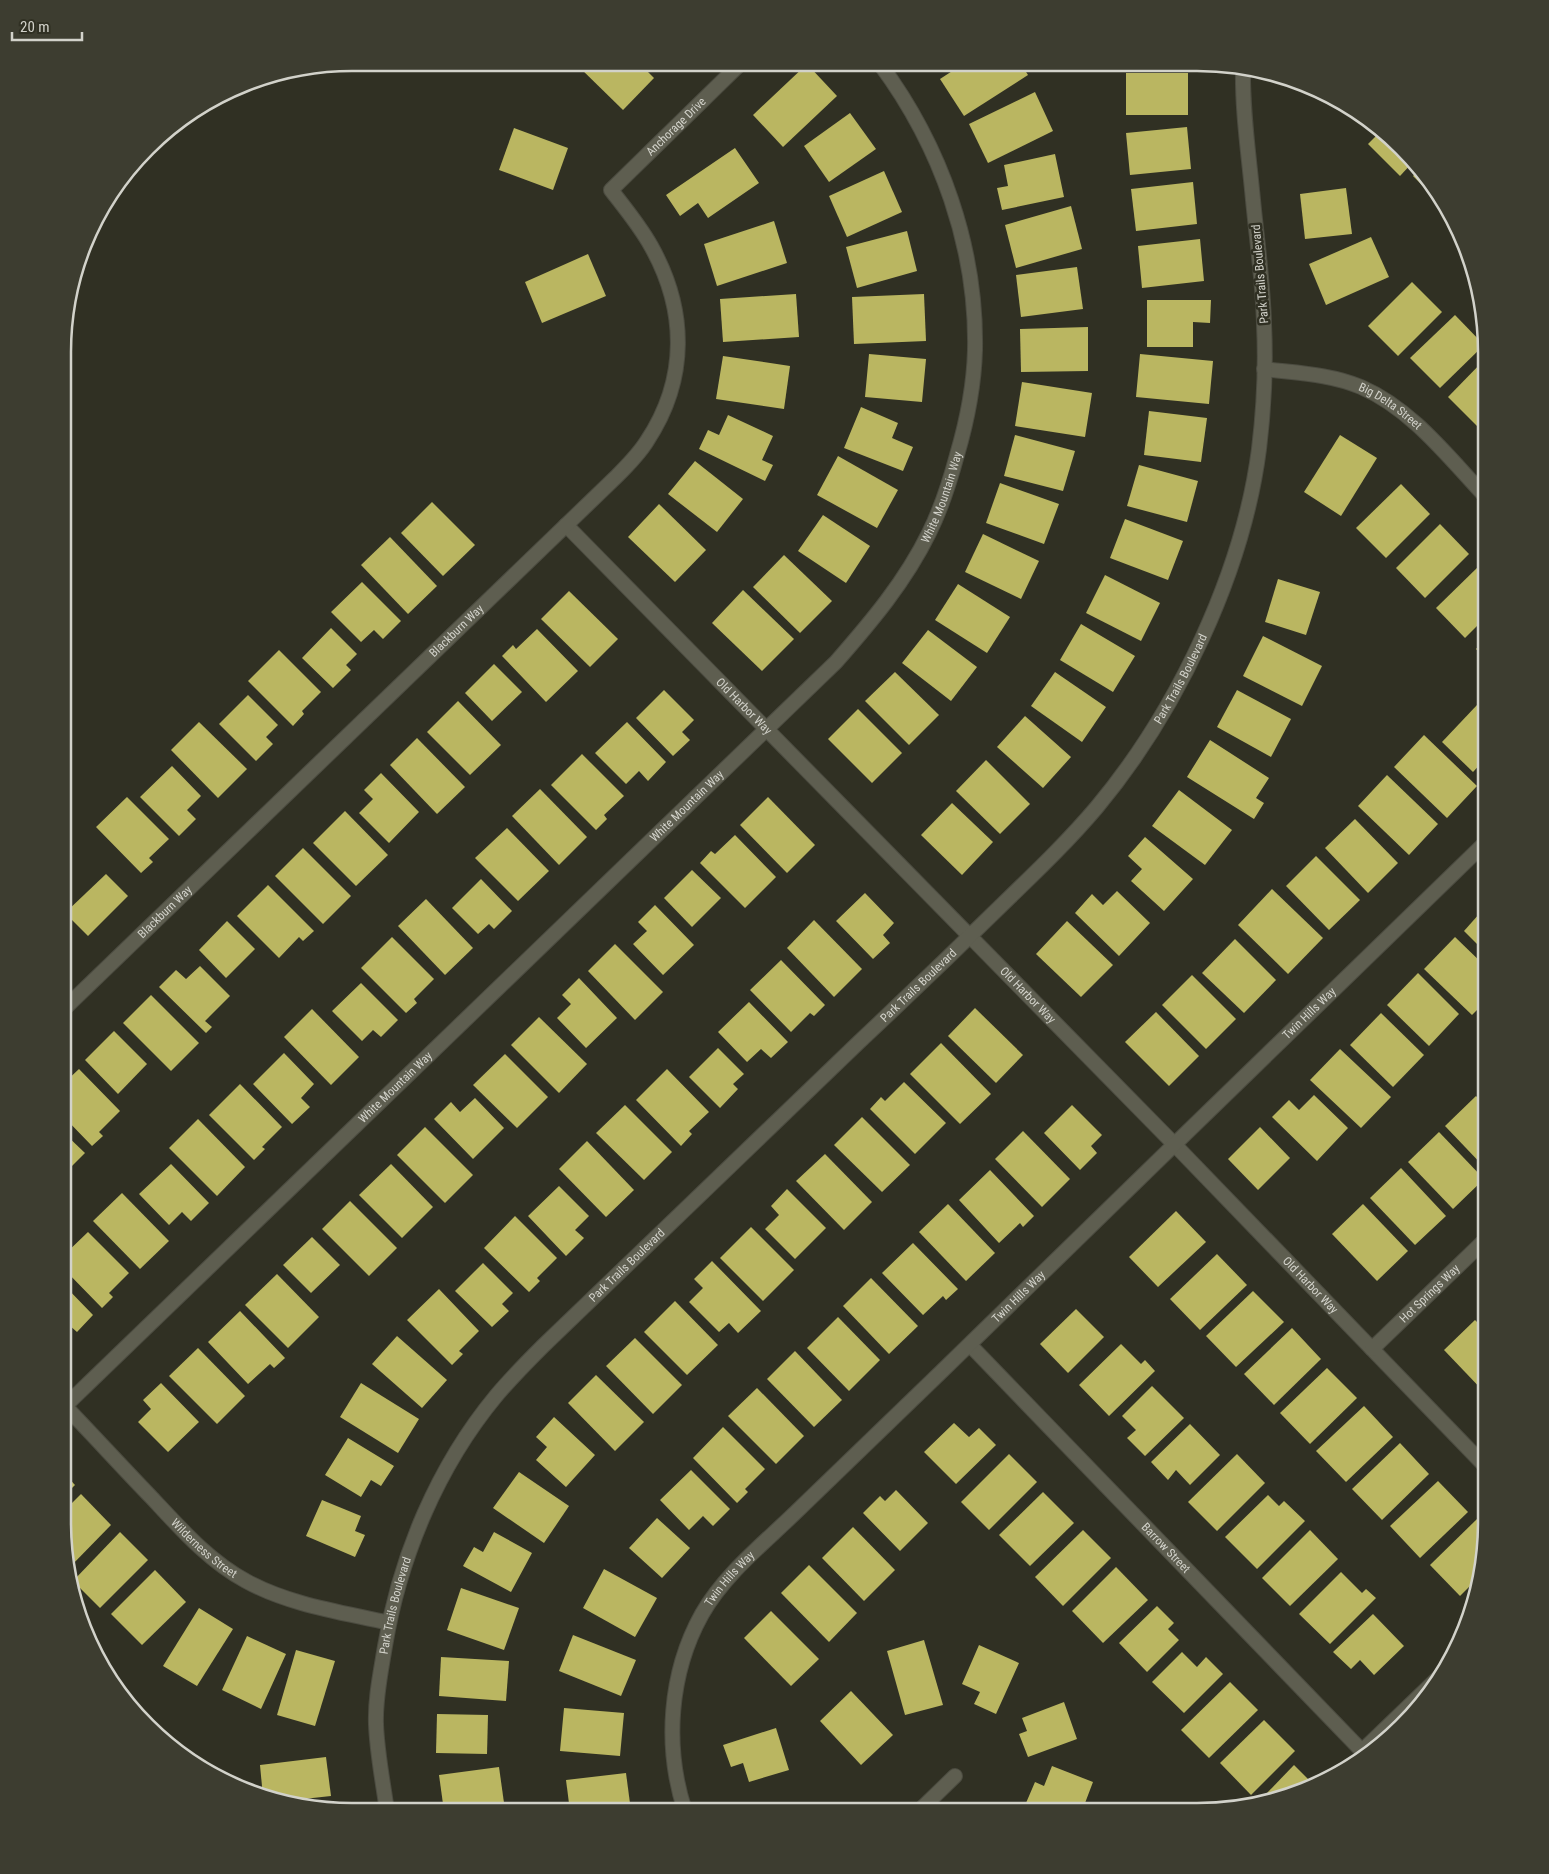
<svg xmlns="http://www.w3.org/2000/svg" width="1549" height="1874" viewBox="0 0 1549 1874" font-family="'Roboto Condensed',sans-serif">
  <rect width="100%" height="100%" fill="#303023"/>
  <g fill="#bab661">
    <path d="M575 63H639L654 78 623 110Z"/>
    <path d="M807 64 837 96 783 147 753 115Z"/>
    <path d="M963 64H1021L1028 75 964 116 940 79Z"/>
    <rect x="1126" y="73" width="62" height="42"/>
    <path d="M1035 92 1053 131 988 163 969 124Z"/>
    <path d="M1339 102 1358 112 1370 122 1364 127Z"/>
    <path d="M850 113 876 149 829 182 804 146Z"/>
    <path d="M1187 127 1191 169 1130 175 1126 133Z"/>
    <path d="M514 128 568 148 553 190 499 170Z"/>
    <path d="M1381 131 1402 148 1413 162 1400 176 1368 144Z"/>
    <path d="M735 148 759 183 708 218 698 203 680 216 666 195Z"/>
    <path d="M1055 154 1064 197 1002 210 997 188 1008 186 1004 165Z"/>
    <path d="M1419 170 1445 204 1443 206 1413 176Z"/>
    <path d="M884 171 902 212 847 237 829 196Z"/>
    <path d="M1193 182 1197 224 1136 231 1131 189Z"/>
    <path d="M1346 188 1352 234 1305 239 1300 194Z"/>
    <path d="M1071 206 1082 249 1016 268 1005 225Z"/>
    <path d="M1452 217 1457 231 1448 222Z"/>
    <path d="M774 221 787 263 717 286 704 244Z"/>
    <path d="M907 231 917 271 857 288 846 247Z"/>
    <path d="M1371 237 1389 277 1326 305 1309 264Z"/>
    <path d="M1200 239 1204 281 1142 288 1138 246Z"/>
    <path d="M588 254 606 296 542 323 525 282Z"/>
    <path d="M1077 267 1083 309 1021 317 1016 275Z"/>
    <path d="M1412 282 1442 312 1398 356 1368 326Z"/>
    <path d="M796 294 799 337 723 342 720 299Z"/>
    <path d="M924 294 926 341 854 344 852 297Z"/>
    <path d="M1147 300H1211L1210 323 1193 322V347H1147Z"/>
    <path d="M1455 315 1484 345 1440 388 1410 358Z"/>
    <path d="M1088 327V371L1021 372 1020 329Z"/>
    <path d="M869 354 926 359 922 402 865 397Z"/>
    <path d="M1140 354 1213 361 1209 404 1136 397Z"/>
    <path d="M723 356 790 366 784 409 716 399Z"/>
    <path d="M1486 358V420L1479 428 1448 397Z"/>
    <path d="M1022 382 1092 393 1085 437 1015 426Z"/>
    <path d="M861 407 898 423 892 438 913 447 903 471 844 448Z"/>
    <path d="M1149 411 1207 418 1201 462 1144 455Z"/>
    <path d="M728 415 773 436 762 460 773 465 765 481 699 449 708 430 719 435Z"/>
    <path d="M1015 435 1075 451 1063 491 1004 476Z"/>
    <path d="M1340 435 1377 458 1341 516 1304 492Z"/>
    <path d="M838 456 898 490 877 528 817 495Z"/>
    <path d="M695 461 743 499 717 532 668 494Z"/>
    <path d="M1139 465 1198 481 1187 522 1127 506Z"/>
    <path d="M1000 483 1059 504 1044 544 986 523Z"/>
    <path d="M1401 484 1430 514 1386 558 1356 528Z"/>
    <path d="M432 502 475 545 443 576 401 533Z"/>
    <path d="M659 504 706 550 675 582 628 537Z"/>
    <path d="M823 515 870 546 846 583 798 551Z"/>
    <path d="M1125 519 1183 541 1168 580 1110 558Z"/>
    <path d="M1440 524 1469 554 1425 598 1396 568Z"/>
    <path d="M983 534 1039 561 1021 599 965 572Z"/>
    <path d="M390 537 437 586 408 614 361 565Z"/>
    <path d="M784 555 832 601 800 633 753 587Z"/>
    <path d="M1480 565 1486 571V617L1465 638 1436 608Z"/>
    <path d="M1105 575 1160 603 1141 641 1086 613Z"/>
    <path d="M1278 579 1320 592 1306 635 1265 622Z"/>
    <path d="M362 582 401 621 383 639 374 630 361 642 331 612Z"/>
    <path d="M958 584 1010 617 987 653 935 620Z"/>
    <path d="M743 590 794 639 762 671 712 623Z"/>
    <path d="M569 591 618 639 590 667 541 619Z"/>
    <path d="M1081 624 1135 656 1113 692 1060 660Z"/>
    <path d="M331 628 357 654 346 665 351 670 333 688 302 658Z"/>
    <path d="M537 629 578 671 546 702 502 656 513 645 516 649Z"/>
    <path d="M928 630 977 667 951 701 902 663Z"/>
    <path d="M1263 636 1322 666 1302 706 1243 676Z"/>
    <path d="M1486 638V659L1476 649Z"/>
    <path d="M279 650 321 692 302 711 304 714 293 726 248 681Z"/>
    <path d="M494 664 522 692 492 721 465 693Z"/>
    <path d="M895 672 939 715 909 745 865 701Z"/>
    <path d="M1055 672 1106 707 1082 742 1031 706Z"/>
    <path d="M664 690 694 720 682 732 690 740 673 756 636 718Z"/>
    <path d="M1237 690 1291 719 1271 757 1217 727Z"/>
    <path d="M248 695 278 725 266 737 273 744 256 761 219 724Z"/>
    <path d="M458 701 501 745 470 775 427 732Z"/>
    <path d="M1477 705 1486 714V758L1473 772 1442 742Z"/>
    <path d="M858 709 902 753 872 783 828 739Z"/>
    <path d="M1025 716 1071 757 1043 788 997 747Z"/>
    <path d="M199 722 247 769 218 798 171 750Z"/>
    <path d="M627 722 666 762 648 781 639 771 626 784 595 753Z"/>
    <path d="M1424 735 1477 786 1447 818 1394 767Z"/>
    <path d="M417 738 465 787 437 814 390 765Z"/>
    <path d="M1210 740 1269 778 1256 798 1264 803 1254 819 1187 777Z"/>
    <path d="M582 754 624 796 604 815 607 819 596 830 551 785Z"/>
    <path d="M986 760 1030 804 1000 834 956 791Z"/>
    <path d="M172 766 201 796 187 810 196 819 179 836 140 797Z"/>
    <path d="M381 773 419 812 389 843 359 813 373 799 364 790Z"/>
    <path d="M1387 775 1438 824 1409 855 1358 806Z"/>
    <path d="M540 789 587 837 559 865 512 816Z"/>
    <path d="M1179 790 1232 830 1205 865 1152 826Z"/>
    <path d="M127 797 169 839 149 858 153 862 141 873 96 827Z"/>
    <path d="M768 797 815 845 787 873 740 825Z"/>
    <path d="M952 803 993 842 962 875 921 835Z"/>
    <path d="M345 811 388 855 356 886 313 843Z"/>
    <path d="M1355 819 1398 863 1368 893 1325 848Z"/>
    <path d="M507 828 549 871 518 901 475 858Z"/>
    <path d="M735 835 776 877 745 908 700 863 711 851 715 854Z"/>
    <path d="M1145 837 1193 879 1164 911 1131 881 1142 869 1128 856Z"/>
    <path d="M303 848 351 896 323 924 275 876Z"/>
    <path d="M1316 856 1360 900 1329 930 1286 886Z"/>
    <path d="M692 870 721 898 692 927 664 898Z"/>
    <path d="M106 874 128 896 88 936 65 913Z"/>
    <path d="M481 879 512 911 494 929 489 924 478 934 452 908Z"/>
    <path d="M268 885 314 931 303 941 299 937 279 958 237 916Z"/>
    <path d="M1272 889 1323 938 1288 974 1238 925Z"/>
    <path d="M1117 891 1150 923 1119 956 1075 913 1092 894 1103 905Z"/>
    <path d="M865 893 894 923 883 935 890 943 873 959 836 921Z"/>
    <path d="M426 899 473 948 445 975 398 926Z"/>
    <path d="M655 905 694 945 663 975 633 944 647 931 638 922Z"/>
    <path d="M1480 913 1486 919V953L1464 931Z"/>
    <path d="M814 920 862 969 834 997 787 948Z"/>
    <path d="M227 921 255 949 226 978 199 950Z"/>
    <path d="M1067 921 1113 965 1081 997 1036 954Z"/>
    <path d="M392 937 434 979 414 999 417 1003 406 1013 361 968Z"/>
    <path d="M1455 937 1486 967V1001L1472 1015 1424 969Z"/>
    <path d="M1235 939 1276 980 1244 1013 1202 973Z"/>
    <path d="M615 944 663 992 635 1020 588 971Z"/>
    <path d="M781 960 825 1005 814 1016 810 1013 791 1032 750 990Z"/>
    <path d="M200 966 230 996 205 1021 212 1027 206 1033 159 987 176 970 186 979Z"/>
    <path d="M1418 973 1459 1014 1429 1046 1387 1005Z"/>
    <path d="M1192 975 1236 1019 1206 1049 1162 1005Z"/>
    <path d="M579 978 617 1018 586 1048 557 1018 571 1004 562 995Z"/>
    <path d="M361 983 398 1020 381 1037 373 1030 362 1041 332 1011Z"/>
    <path d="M151 995 199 1043 171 1071 123 1023Z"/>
    <path d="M749 1002 788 1042 771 1058 761 1049 747 1062 718 1032Z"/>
    <path d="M975 1008 1023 1055 996 1083 948 1036Z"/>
    <path d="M312 1009 359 1057 331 1085 284 1037Z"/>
    <path d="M1156 1012 1199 1056 1169 1086 1125 1042Z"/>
    <path d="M1381 1013 1424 1055 1393 1087 1350 1045Z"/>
    <path d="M539 1017 587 1064 559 1093 511 1045Z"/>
    <path d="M114 1031 147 1064 118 1094 85 1060Z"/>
    <path d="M941 1043 991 1094 960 1124 910 1074Z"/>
    <path d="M718 1048 744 1074 733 1084 738 1089 720 1108 689 1077Z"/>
    <path d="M1340 1049 1391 1097 1361 1128 1310 1080Z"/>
    <path d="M284 1053 314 1084 301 1098 310 1107 292 1124 253 1084Z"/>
    <path d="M505 1054 548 1097 517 1128 473 1085Z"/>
    <path d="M79 1069 120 1111 99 1132 103 1136 92 1146 63 1116V1084Z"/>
    <path d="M667 1069 709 1112 689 1131 692 1134 681 1146 636 1100Z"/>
    <path d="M904 1082 946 1123 915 1154 870 1109 881 1097 885 1101Z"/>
    <path d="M240 1084 282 1127 262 1147 265 1149 254 1160 209 1115Z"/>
    <path d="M1314 1095 1348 1128 1317 1161 1272 1117 1289 1100 1299 1110Z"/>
    <path d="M1476 1096 1486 1107V1169L1445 1126Z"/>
    <path d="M475 1098 504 1128 473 1159 434 1119 451 1102 460 1112Z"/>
    <path d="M625 1105 672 1152 644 1180 596 1133Z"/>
    <path d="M1072 1105 1102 1135 1091 1146 1097 1153 1080 1170 1044 1133Z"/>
    <path d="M862 1117 910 1165 882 1192 834 1145Z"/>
    <path d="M198 1119 245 1167 217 1196 169 1148Z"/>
    <path d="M425 1127 473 1175 445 1203 397 1155Z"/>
    <path d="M1260 1127 1290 1158 1258 1190 1228 1159Z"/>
    <path d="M1023 1131 1070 1179 1042 1207 995 1159Z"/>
    <path d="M63 1132 85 1153 63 1175Z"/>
    <path d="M1439 1132 1484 1179 1453 1209 1408 1162Z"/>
    <path d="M587 1141 634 1190 606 1217 559 1169Z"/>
    <path d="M825 1154 872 1202 844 1230 796 1181Z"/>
    <path d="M171 1164 209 1203 191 1221 182 1212 169 1225 139 1194Z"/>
    <path d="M391 1164 433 1207 402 1238 359 1195Z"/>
    <path d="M1401 1168 1446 1216 1415 1245 1370 1198Z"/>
    <path d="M990 1170 1034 1216 1023 1227 1020 1223 999 1243 959 1200Z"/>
    <path d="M559 1186 589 1216 575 1230 584 1238 566 1256 528 1216Z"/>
    <path d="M787 1189 826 1228 795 1259 765 1229 779 1215 771 1206Z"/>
    <path d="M122 1193 169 1241 140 1269 93 1221Z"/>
    <path d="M350 1201 397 1248 369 1276 322 1229Z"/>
    <path d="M948 1204 995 1253 966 1281 919 1232Z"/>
    <path d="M1363 1204 1408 1251 1377 1281 1332 1234Z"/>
    <path d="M1176 1211 1206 1242 1158 1287 1129 1257Z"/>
    <path d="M515 1216 557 1258 537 1278 540 1281 529 1292 484 1248Z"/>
    <path d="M751 1227 794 1270 763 1301 720 1258Z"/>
    <path d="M88 1232 129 1273 109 1293 113 1297 102 1308 63 1268V1256Z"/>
    <path d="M312 1237 340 1265 311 1293 283 1265Z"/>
    <path d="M913 1243 958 1289 946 1300 943 1296 923 1315 882 1273Z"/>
    <path d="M1217 1254 1247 1285 1200 1330 1170 1299Z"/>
    <path d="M712 1261 761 1311 738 1333 729 1323 719 1332 689 1302 703 1288 694 1279Z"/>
    <path d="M483 1263 513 1293 502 1304 509 1311 492 1327 455 1291Z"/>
    <path d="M277 1274 319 1317 288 1348 245 1305Z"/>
    <path d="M871 1278 918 1326 889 1354 843 1306Z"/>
    <path d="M63 1284 93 1315 77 1332 69 1325 63 1331Z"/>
    <path d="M439 1289 479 1331 459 1351 463 1354 452 1365 407 1320Z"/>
    <path d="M1253 1291 1284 1322 1236 1367 1206 1336Z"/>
    <path d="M675 1301 718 1345 687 1375 644 1332Z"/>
    <path d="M1076 1309 1104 1337 1068 1373 1040 1344Z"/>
    <path d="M240 1311 285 1358 274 1368 270 1364 248 1384 208 1342Z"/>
    <path d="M838 1317 880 1360 849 1391 807 1348Z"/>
    <path d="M1475 1320 1486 1331V1394L1444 1350Z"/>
    <path d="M1292 1328 1321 1359 1274 1405 1244 1374Z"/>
    <path d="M397 1336 447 1380 422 1408 372 1364Z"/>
    <path d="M635 1338 682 1385 653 1414 606 1366Z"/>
    <path d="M1121 1344 1141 1364 1145 1360 1155 1371 1109 1416 1079 1385Z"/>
    <path d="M198 1348 245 1396 217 1424 169 1376Z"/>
    <path d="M795 1351 842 1400 814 1427 767 1379Z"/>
    <path d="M1327 1368 1357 1398 1310 1444 1280 1413Z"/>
    <path d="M596 1375 644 1422 615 1451 568 1403Z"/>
    <path d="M161 1383 199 1422 168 1452 138 1422 151 1409 143 1400Z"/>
    <path d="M361 1383 419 1419 398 1453 340 1417Z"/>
    <path d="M1152 1386 1184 1418 1145 1456 1127 1438 1136 1430 1122 1416Z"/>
    <path d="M757 1388 804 1436 776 1464 728 1416Z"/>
    <path d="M1364 1406 1393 1437 1346 1482 1316 1451Z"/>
    <path d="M554 1417 595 1455 566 1487 536 1460 547 1447 536 1437Z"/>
    <path d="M954 1423 969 1437 979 1428 996 1445 956 1484 924 1452Z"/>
    <path d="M1190 1424 1220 1455 1190 1485 1176 1470 1168 1480 1151 1462Z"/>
    <path d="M723 1427 765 1469 745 1489 748 1492 737 1503 693 1458Z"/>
    <path d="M348 1438 394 1466 381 1486 371 1480 361 1497 325 1475Z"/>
    <path d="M1400 1443 1429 1474 1382 1520 1352 1489Z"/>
    <path d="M1009 1454 1037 1482 989 1530 961 1502Z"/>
    <path d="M1237 1454 1265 1483 1217 1531 1188 1502Z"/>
    <path d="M691 1470 730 1509 713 1526 703 1516 689 1530 660 1500Z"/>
    <path d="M63 1472 75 1485 63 1497Z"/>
    <path d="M519 1472 569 1506 544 1543 493 1508Z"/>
    <path d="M1438 1481 1468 1512 1420 1558 1390 1526Z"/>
    <path d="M896 1490 928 1523 900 1551 863 1513 880 1496 885 1501Z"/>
    <path d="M1043 1492 1074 1523 1030 1566 999 1535Z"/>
    <path d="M81 1494 111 1525 69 1568 63 1512Z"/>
    <path d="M1268 1495 1279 1506 1284 1501 1305 1521 1257 1569 1225 1537Z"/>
    <path d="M322 1500 361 1516 355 1531 365 1535 355 1557 306 1536Z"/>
    <path d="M657 1518 690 1548 662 1578 629 1548Z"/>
    <path d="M1477 1519 1486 1528V1541L1478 1578 1460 1596 1430 1565Z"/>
    <path d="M853 1527 895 1570 864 1601 822 1558Z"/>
    <path d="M1083 1530 1111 1558 1063 1606 1035 1577Z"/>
    <path d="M1310 1530 1338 1559 1290 1606 1262 1578Z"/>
    <path d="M120 1532 148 1560 100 1608 73 1581Z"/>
    <path d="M494 1532 532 1553 511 1592 463 1566 474 1547 483 1552Z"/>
    <path d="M809 1565 857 1613 829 1642 781 1593Z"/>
    <path d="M1116 1567 1148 1600 1103 1643 1072 1611Z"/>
    <path d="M604 1569 657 1598 635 1637 583 1608Z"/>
    <path d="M155 1570 186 1602 142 1645 111 1614Z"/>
    <path d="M1341 1572 1362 1593 1366 1589 1376 1598 1330 1644 1299 1614Z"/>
    <path d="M461 1588 519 1608 504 1650 447 1630Z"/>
    <path d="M1157 1606 1174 1623 1168 1629 1179 1640 1147 1672 1119 1643Z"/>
    <path d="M199 1608 233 1629 197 1686 163 1666Z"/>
    <path d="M771 1611 819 1659 791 1686 744 1638Z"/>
    <path d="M1373 1614 1404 1646 1374 1675 1360 1660 1351 1669 1333 1652Z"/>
    <path d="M573 1635 636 1660 621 1696 559 1671Z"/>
    <path d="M247 1636 286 1654 261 1709 222 1690Z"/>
    <path d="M924 1640 943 1705 905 1715 887 1651Z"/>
    <path d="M979 1645 1019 1663 996 1714 974 1704 980 1692 962 1684Z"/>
    <path d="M296 1650 335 1661 315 1726 277 1715Z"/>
    <path d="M1182 1652 1197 1667 1206 1657 1223 1674 1184 1713 1152 1682Z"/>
    <path d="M441 1657 509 1661 506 1701 439 1696Z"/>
    <path d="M1230 1682 1258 1710 1209 1758 1181 1730Z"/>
    <path d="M851 1691 893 1735 861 1765 820 1721Z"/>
    <path d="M1064 1702 1077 1739 1028 1757 1019 1734 1027 1731 1022 1718Z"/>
    <path d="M564 1708 624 1713 620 1756 560 1751Z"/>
    <path d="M437 1714 488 1715 487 1754 436 1753Z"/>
    <path d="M1264 1720 1295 1751 1251 1795 1220 1763Z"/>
    <path d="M776 1728 789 1770 749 1782 743 1763 731 1767 723 1745Z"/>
    <path d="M326 1757 331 1796 285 1801 263 1797 260 1765Z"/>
    <path d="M1294 1765 1313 1784 1274 1801 1267 1793Z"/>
    <path d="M1052 1766 1093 1782 1082 1811H1046L1026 1803 1035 1782 1044 1786Z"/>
    <path d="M499 1767 505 1810 444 1811 439 1775Z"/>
    <path d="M626 1773 631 1811H570L566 1780Z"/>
    <path d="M793 1803 801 1811H785Z"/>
  </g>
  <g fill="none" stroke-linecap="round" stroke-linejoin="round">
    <g stroke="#4c4c41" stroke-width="16">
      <g id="minor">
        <path id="s1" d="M1264 369C1296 373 1331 374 1361 387 1412 409 1449 458 1486 497"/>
        <path id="s2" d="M566 525 1174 1144 1486 1467"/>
        <path id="s3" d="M64 1009 617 476C628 465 639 454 647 441 688 379 687 310 651 246 640 226 625 208 611 190L740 64"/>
        <path id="s4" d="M970 1345 1362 1751 1440 1676"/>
        <path id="s5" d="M1372 1349 1486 1239"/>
        <path id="s6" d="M63 1404C93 1435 122 1467 152 1498 181 1529 209 1561 246 1581 290 1605 341 1612 389 1623"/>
        <path id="s7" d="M65 1406 836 662C871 622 905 582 929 533 941 509 950 481 957 455 967 421 974 386 975 350 977 248 941 146 880 64"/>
        <path id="s8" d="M387 1811C383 1782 377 1753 376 1724 375 1698 381 1671 385 1646 400 1556 438 1466 496 1396 511 1378 527 1362 543 1346 648 1245 753 1144 858 1043 909 995 960 946 1010 897 1040 868 1070 839 1097 807 1177 711 1243 573 1259 449 1264 408 1266 365 1264 324 1263 282 1257 241 1253 200 1249 156 1242 111 1243 67"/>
        <path id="s9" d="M685 1811C664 1747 669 1673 702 1614 724 1575 763 1544 795 1513 844 1466 892 1419 941 1372 1020 1296 1097 1219 1176 1143 1279 1042 1383 942 1486 842"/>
        <path d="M919 1811 955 1776"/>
      </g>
    </g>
    <use href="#minor" stroke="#5e5e50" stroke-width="14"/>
  </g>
  <g text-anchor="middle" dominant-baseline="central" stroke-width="5" stroke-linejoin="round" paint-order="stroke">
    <g font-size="12" fill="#d2d2ca" stroke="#303023">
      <text stroke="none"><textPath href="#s3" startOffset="1180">Anchorage Drive</textPath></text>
      <text transform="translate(1260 274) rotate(-95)">Park Trails Boulevard</text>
      <text stroke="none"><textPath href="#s1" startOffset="134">Big Delta Street</textPath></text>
      <text stroke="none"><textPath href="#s7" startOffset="1269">White Mountain Way</textPath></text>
      <text stroke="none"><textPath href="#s3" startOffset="545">Blackburn Way</textPath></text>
      <text stroke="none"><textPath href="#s8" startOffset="1438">Park Trails Boulevard</textPath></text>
      <text stroke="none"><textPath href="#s2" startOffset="254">Old Harbor Way</textPath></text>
      <text stroke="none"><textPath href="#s7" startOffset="864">White Mountain Way</textPath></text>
      <text stroke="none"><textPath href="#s3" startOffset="140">Blackburn Way</textPath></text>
      <text stroke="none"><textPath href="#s8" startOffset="1032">Park Trails Boulevard</textPath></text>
      <text stroke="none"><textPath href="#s2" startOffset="659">Old Harbor Way</textPath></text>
      <text stroke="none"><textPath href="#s9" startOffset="1058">Twin Hills Way</textPath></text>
      <text stroke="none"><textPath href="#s7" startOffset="459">White Mountain Way</textPath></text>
      <text stroke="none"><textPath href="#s8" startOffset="628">Park Trails Boulevard</textPath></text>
      <text stroke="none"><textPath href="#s2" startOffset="1064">Old Harbor Way</textPath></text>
      <text stroke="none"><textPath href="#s5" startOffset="80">Hot Springs Way</textPath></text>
      <text stroke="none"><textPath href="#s9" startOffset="652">Twin Hills Way</textPath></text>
      <text stroke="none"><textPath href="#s6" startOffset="202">Wilderness Street</textPath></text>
      <text stroke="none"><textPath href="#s4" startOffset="282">Barrow Street</textPath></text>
      <text stroke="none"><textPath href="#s9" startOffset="248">Twin Hills Way</textPath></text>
      <text stroke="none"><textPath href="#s8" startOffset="208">Park Trails Boulevard</textPath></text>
    </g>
  </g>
  <path d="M0 0H1549V1874H0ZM352 71H1197A281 281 0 0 1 1478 352V1522A281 281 0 0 1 1197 1803H352A281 281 0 0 1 71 1522V352A281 281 0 0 1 352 71Z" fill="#3d3d30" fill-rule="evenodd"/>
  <path fill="none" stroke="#d2d2ca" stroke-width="2.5" d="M352 71H1197A281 281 0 0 1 1478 352V1522A281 281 0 0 1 1197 1803H352A281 281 0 0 1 71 1522V352A281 281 0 0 1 352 71Z"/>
  <path d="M12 32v8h70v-8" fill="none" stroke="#d2d2ca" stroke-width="2.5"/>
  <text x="20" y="32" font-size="15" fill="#d2d2ca" stroke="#303023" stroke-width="4" paint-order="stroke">20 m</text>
</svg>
